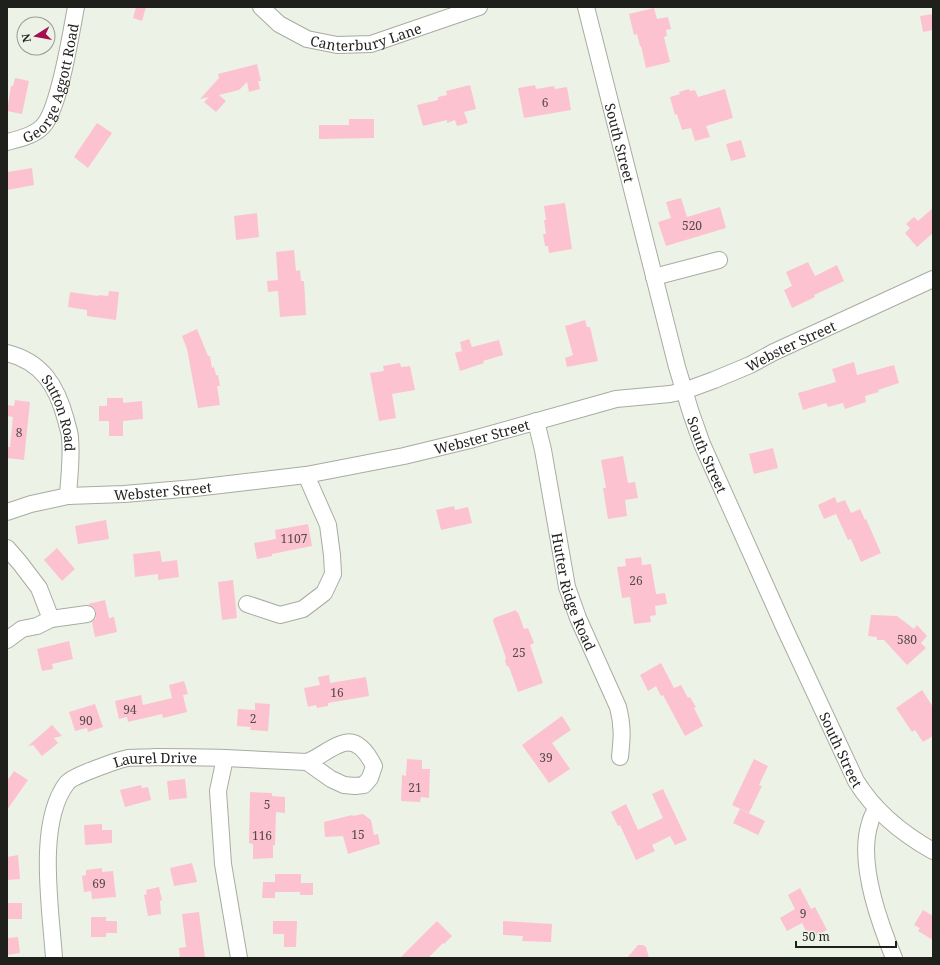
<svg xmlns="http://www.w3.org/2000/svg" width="940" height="965" viewBox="0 0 940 965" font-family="'Noto Serif',serif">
  <rect width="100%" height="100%" fill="#edf2e7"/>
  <g fill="#fcc2d0">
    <path d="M136 7H146L142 21 133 18Z"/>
    <path d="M654 8 657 19 668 17 671 29 666 30 667 36 664 37 670 62 646 68 641 46H640L637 34 634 35 629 14Z"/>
    <path d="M933 14V30L923 32 920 16Z"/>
    <path d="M257 64 261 81H258L260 89 249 92 247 82 239 90 219 95 226 101 216 112 204 102 209 97 200 99 219 78 218 74Z"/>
    <path d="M15 78 29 81 22 114 7 111 11 86H13Z"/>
    <path d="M470 85 476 109 464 112 468 123 457 126 455 120 447 123V120L423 126 417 105 438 100V97L447 95 446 91Z"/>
    <path d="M535 85 536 89 554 86 555 89 567 87 571 110 524 118 518 88Z"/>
    <path d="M689 89 690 91 695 90 698 97 725 89 733 118 706 126 710 137 695 141 691 128 682 130 677 114 675 115 670 97 680 94 679 92Z"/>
    <path d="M349 119H374V138L319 139V125H349Z"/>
    <path d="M97 123 112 133 88 168 74 157Z"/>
    <path d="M741 140 746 157 731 161 726 144Z"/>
    <path d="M32 168 34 185 7 190V172Z"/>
    <path d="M681 198 687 217 720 207 726 228 666 246 658 222 671 218 666 202Z"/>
    <path d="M565 203 572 249 549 253 548 246H545L543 234H546L544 220H546L544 206Z"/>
    <path d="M933 208V233L917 247 905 233 910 228 906 224 914 217 918 221Z"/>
    <path d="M257 213 259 237 236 240 234 216Z"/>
    <path d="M294 250 296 271 300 270 301 281H304L306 315 280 317 278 291 268 292 267 281 278 280 276 252Z"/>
    <path d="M808 262 815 276 837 265 844 281 814 295 815 297 792 308 784 290 792 286 786 272Z"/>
    <path d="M109 291 119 292 116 320 87 316V310L68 307 70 292 98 296 99 295 108 296Z"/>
    <path d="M585 320 587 327H590L598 361 567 367 565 358 573 355 565 326Z"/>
    <path d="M197 329 208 356H210L212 368 214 367 216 375H218L220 386H217L220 405 198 408 187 349 182 336Z"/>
    <path d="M469 339 472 347 499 340 503 355 483 361 484 363 460 371 455 353 462 351 460 342Z"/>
    <path d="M854 362 857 375 894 365 899 383 878 390 879 392 865 396 866 402 845 409 843 403 828 407 826 403 803 410 798 393 836 382 832 369Z"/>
    <path d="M400 363 401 367 410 366 415 390 392 394 396 418 379 421 370 373 384 371 383 366Z"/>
    <path d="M107 398H123V403L142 401 143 419 123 421V436H109V421H99V406H107Z"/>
    <path d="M15 400 30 402 24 460 7 458V447H10L13 417 7 416V405L14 406Z"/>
    <path d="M773 448 778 468 754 474 749 454Z"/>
    <path d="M623 456 628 483 635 482 638 498 625 500 627 516 608 519 603 488H606L601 460Z"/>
    <path d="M835 497 837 503 845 500 851 513 860 509 865 520 866 519 881 553 861 562 851 539 848 540 836 514 824 519 818 505Z"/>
    <path d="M454 506 455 510 468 507 472 523 441 530 436 510Z"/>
    <path d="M106 520 109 539 78 544 75 526Z"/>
    <path d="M308 524 312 546 272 554V556L257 559 254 543 276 539 275 530Z"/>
    <path d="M57 548 75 569 62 581 44 560Z"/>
    <path d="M160 551 162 562 177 560 179 577 158 580V574L135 577 133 554Z"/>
    <path d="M641 557 642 565 651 564 656 594 665 593 667 604 655 606 656 615 650 616 651 622 634 624 630 597 622 598 617 567 626 566 625 559Z"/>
    <path d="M233 580 237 618 222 620 218 582Z"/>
    <path d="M105 600 109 618 114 617 117 632 95 637 92 622 96 618V612L94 608 88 604Z"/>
    <path d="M516 610 517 613 518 612 524 629 528 628 534 643 530 645 543 683 518 692 509 667 506 665 505 660 506 658 493 621 494 618Z"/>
    <path d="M871 615 897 616 914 629 917 625 927 636 921 643 926 648 907 665 884 640H877V637L868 636Z"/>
    <path d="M69 641 73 659 52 664 53 669 42 671 37 649Z"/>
    <path d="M661 663 674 688 681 685 688 698 690 697 696 707 694 708 703 726 685 736 663 695 661 696 656 686 648 691 640 675Z"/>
    <path d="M329 675 330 683 366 677 369 696 328 703V706L317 708 316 705 308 707 304 688 320 685 318 677Z"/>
    <path d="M184 681 188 694 183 695 187 712 163 718 162 714 128 722 127 717 119 719 115 701 141 695 143 705 172 698 169 685Z"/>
    <path d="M922 690 933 707V736L923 742 915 730 912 732 896 708Z"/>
    <path d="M255 703 270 704 268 731 250 730 251 727 237 726 238 709 255 710Z"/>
    <path d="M95 704 103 727 88 732 87 728 75 731 69 712Z"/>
    <path d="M562 716 571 730 552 743 570 769 549 783 522 745Z"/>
    <path d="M52 725 62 736 54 738 58 743 42 756 33 745 28 746Z"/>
    <path d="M407 759 422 760V769H430L429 798 421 797 420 802 401 801 402 775 406 776Z"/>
    <path d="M754 759 768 766 759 785 762 786 749 813 732 805Z"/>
    <path d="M14 771 28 780 7 810V781Z"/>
    <path d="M185 779 187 798 169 800 167 781Z"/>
    <path d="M141 785 142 788 148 787 151 800 125 807 120 790Z"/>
    <path d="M663 789 687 840 675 845 670 836 652 845 655 851 636 860 620 825 618 826 611 812 626 804 638 830 663 818 652 794Z"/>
    <path d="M250 792 272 793V796L285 797V813L276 812 275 845H273V858L253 859V844L249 843Z"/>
    <path d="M740 809 765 821 758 835 733 823Z"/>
    <path d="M363 814 371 820 374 835 378 834 380 844 348 854 343 836 325 837 324 822 352 815 353 816Z"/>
    <path d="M102 824V830H112V843L85 845 84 825Z"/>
    <path d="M18 855 20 879 7 880V857Z"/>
    <path d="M192 863 197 882 174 886 170 868Z"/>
    <path d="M102 868V872L113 871 116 897 92 899 91 891 84 892 82 876 86 875V870Z"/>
    <path d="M275 874H301V892H275V898H262L263 882H275Z"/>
    <path d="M301 883H313V895H300Z"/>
    <path d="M159 887 162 900 160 901 161 914 148 916 144 895 147 894 146 890Z"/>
    <path d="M800 888 811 909 815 907 827 930 810 939 802 923 787 931 780 918 795 909 788 895Z"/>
    <rect x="7" y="903" width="15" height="16"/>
    <path d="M923 910 933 916V940L918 931 920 928 914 925Z"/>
    <path d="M199 912 205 958H180L179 948 186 947 182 914Z"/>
    <path d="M91 917H106V921H117V933H106V937H91Z"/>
    <path d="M273 921H297L296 947H284V934H273Z"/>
    <path d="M437 921 452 936 444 944 443 943 428 958H400Z"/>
    <path d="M503 921 552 924 551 942 522 941 523 936 503 935Z"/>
    <path d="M18 937 20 953 7 955V938Z"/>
    <path d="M638 945H643L646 947 649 958H627Z"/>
  </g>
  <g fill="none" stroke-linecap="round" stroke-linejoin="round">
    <g stroke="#a7aca1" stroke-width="18">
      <g id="minor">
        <path id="s1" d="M261 7 279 24 307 39 337 45 371 44 479 7"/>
        <path id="s2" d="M586 7 677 367 691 413 702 444 785 629 856 781C875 812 901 833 933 851"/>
        <path id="s3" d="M7 142C19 139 32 136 41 128 59 114 71 32 76 7"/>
        <path d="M654 277 719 260"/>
        <path id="s4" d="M7 353C43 362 57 387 66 420 67 426 70 432 70 438 72 457 69 477 68 496"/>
        <path id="s5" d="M536 421 543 450 567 587 578 618 618 707C623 726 622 738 620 757"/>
        <path id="s6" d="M7 512 31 504 68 496 124 494 195 488 306 475 404 456 470 440 616 399 670 394 684 391 714 380 750 365 774 352 933 279"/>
        <path d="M7 548 20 563 39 588 51 619"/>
        <path d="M247 604 280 615 303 609 324 593 333 574 332 555 328 525 306 475"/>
        <path d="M7 640 22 629 37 626 51 619 87 614"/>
        <path d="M225 758 307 762 331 779 344 785 355 786 364 785 370 778 374 766C368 754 357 737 341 744 329 748 320 757 307 762"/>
        <path d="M876 809C874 813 871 818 870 823 857 862 879 922 894 958"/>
        <path id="s7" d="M54 958C51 910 36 823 67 783 72 776 118 760 128 758 137 757 147 758 155 757 179 757 202 757 225 758L218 791 223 864 239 958"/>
      </g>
    </g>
    <use href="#minor" stroke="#fff" stroke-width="16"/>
  </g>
  <g text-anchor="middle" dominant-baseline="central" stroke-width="3" stroke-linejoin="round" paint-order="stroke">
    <g font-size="12" fill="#564849">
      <text x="545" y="102">6</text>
      <text x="692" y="225">520</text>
      <text x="19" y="432">8</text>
      <text x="294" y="538">1107</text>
      <text x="636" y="580">26</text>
      <text x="907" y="639">580</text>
      <text x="519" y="652">25</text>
      <text x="337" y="692">16</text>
      <text x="130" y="709">94</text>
      <text x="253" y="718">2</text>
      <text x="86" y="720">90</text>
      <text x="546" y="757">39</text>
      <text x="415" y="787">21</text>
      <text x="267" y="804">5</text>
      <text x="358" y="834">15</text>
      <text x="262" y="835">116</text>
      <text x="99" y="883">69</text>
      <text x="803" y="913">9</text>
    </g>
    <g font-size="14" fill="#1f201c" stroke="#edf2e7">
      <text stroke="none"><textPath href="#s1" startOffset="117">Canterbury Lane</textPath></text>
      <text stroke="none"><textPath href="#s3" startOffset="82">George Aggott Road</textPath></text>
      <text stroke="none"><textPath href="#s2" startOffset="140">South Street</textPath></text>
      <text stroke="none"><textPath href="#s6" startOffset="806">Webster Street</textPath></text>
      <text stroke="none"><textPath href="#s4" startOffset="86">Sutton Road</textPath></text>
      <text stroke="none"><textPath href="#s6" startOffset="482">Webster Street</textPath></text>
      <text stroke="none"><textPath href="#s2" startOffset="464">South Street</textPath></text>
      <text stroke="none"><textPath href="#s6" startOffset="158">Webster Street</textPath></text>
      <text stroke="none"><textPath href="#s5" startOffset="175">Hutter Ridge Road</textPath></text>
      <text stroke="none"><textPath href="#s2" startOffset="788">South Street</textPath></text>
      <text stroke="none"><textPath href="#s7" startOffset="272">Laurel Drive</textPath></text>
    </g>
  </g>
  <rect width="940" height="965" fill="none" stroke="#1f201c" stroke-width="16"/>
  <g transform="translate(36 36) rotate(259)"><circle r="19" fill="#edf2e7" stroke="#9b9e96"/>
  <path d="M0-3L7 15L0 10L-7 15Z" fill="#a30f50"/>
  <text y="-6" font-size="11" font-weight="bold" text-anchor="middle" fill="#1f201c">N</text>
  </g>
  <path d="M796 941v6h100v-6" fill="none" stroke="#1f201c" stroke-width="2"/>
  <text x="802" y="941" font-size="12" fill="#1f201c" stroke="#edf2e7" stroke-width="3" paint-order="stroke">50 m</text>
</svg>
